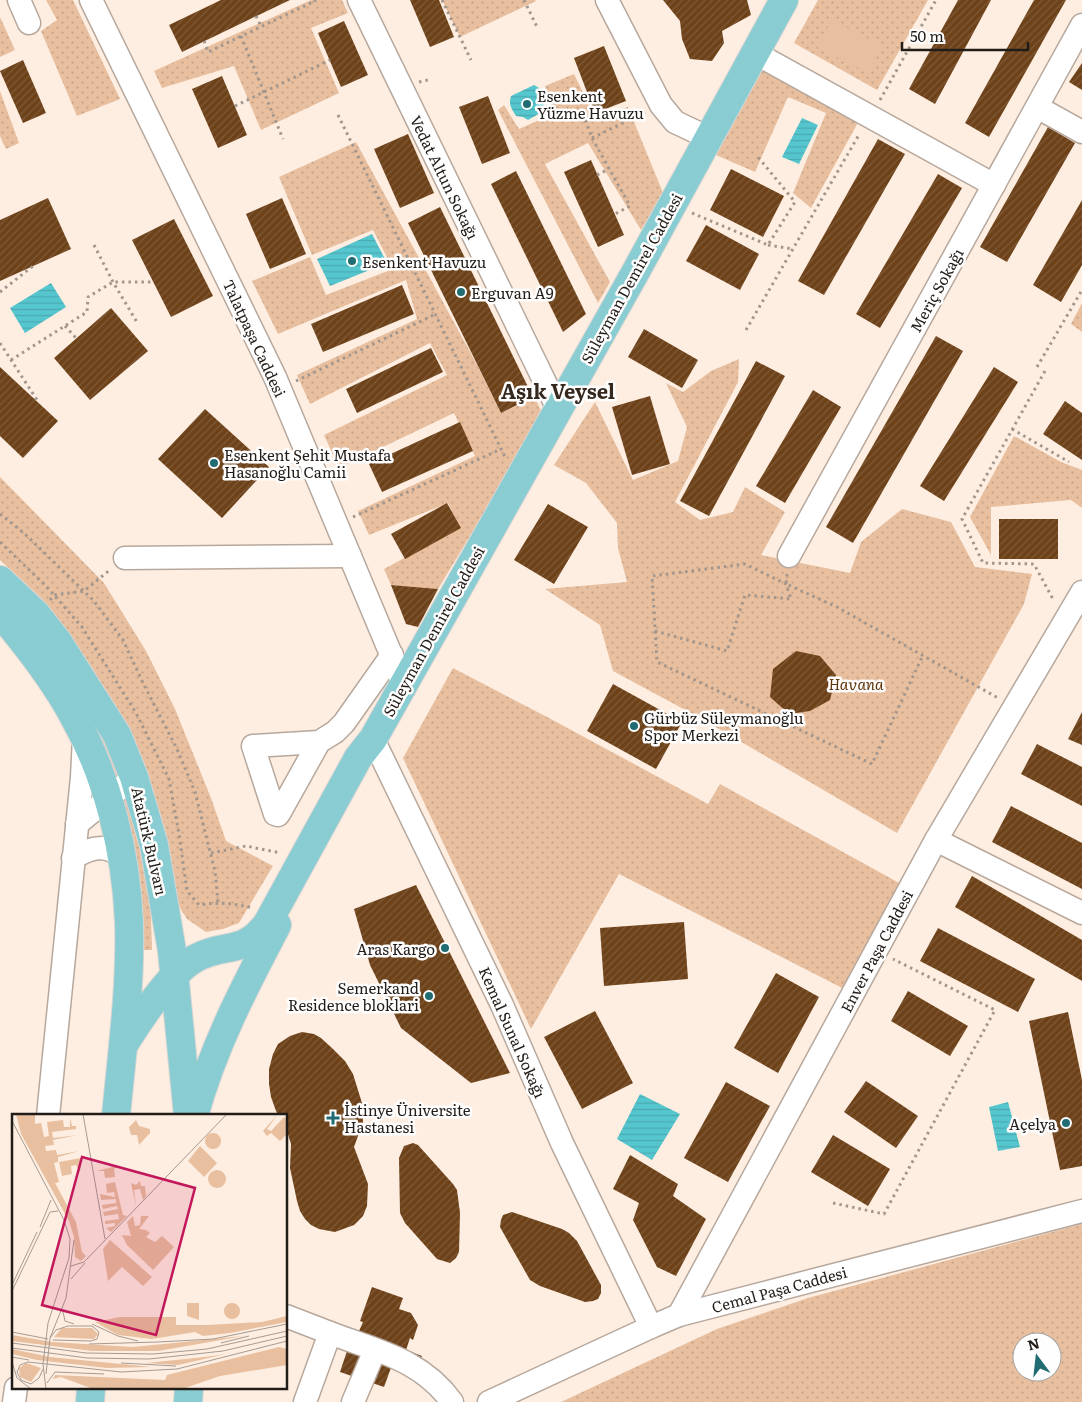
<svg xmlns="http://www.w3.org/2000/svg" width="1082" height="1402" viewBox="0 0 1082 1402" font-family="Literata,serif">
  <defs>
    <pattern id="grass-dots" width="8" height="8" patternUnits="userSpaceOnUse" patternTransform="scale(1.25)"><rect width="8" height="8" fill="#e8bf9f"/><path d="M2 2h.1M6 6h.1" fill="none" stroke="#c7a488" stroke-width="1.8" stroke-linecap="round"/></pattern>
    <pattern id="water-rules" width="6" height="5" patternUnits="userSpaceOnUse" patternTransform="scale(1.25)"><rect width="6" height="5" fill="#55c6ce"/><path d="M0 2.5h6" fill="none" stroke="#4aaab0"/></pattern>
    <pattern id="building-hatch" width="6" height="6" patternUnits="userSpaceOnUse" patternTransform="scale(1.25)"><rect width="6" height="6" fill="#6e4219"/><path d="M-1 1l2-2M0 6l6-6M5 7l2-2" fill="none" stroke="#7e5a39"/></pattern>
  </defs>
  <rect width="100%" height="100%" fill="#feeee1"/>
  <g fill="url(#grass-dots)" fill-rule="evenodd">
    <path d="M46 0H73L120 99 77 116 41 31 57 20Z"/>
    <path d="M311 0H342L348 13 311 28 339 93 261 130 234 66 162 88 154 71Z"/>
    <path d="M442 0H535L536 1 460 37Z"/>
    <path d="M818 0H928L877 90 794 43Z"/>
    <path d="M0 17 15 50 0 57Z"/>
    <path d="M761 62 861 117 811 208 793 193 826 113 788 97 755 172 716 155Z"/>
    <path d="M574 74 595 117 628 107 663 193 641 230 588 143 545 164 610 282 598 303 498 110 504 105 519 129 553 114 545 86Z"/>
    <path d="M0 91 19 143 6 149 0 136Z"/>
    <path d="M356 142 475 361 501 413 533 398V394L543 415 438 589 391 585 384 569 460 528 448 503 369 535 358 511 475 456 454 413 339 468 324 435 447 375 430 343 310 404 297 375 417 319 406 280 278 334 252 281 310 257 326 295 393 269 373 230 312 255 279 177Z"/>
    <path d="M1082 303V332L1071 324Z"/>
    <path d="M739 359 738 382 675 502 700 520 733 512 745 487 785 512 761 555 850 573 861 542 902 509 951 522 975 567 1032 574 1024 604 897 833 702 719 613 671 600 625 545 589 627 582 618 548 617 523 586 483 554 465 595 402 633 480 678 461 687 427 666 383 683 392 711 371Z"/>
    <path d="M1014 436 1061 462 1082 470V508L1071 500 991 507V555L970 517Z"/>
    <path d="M0 477 104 583 146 651 175 709 211 798 226 841 273 866 239 923 223 929 206 932 187 919 175 900 124 726 103 686 72 638 40 597 0 560Z"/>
    <path d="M453 668 549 718 708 804 720 784 910 889 852 993 619 874 531 1029 403 758Z"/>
    <path d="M87 714 102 723 136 813 150 890 152 950H142C141 906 141 861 127 818 116 783 100 748 87 714Z"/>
    <path d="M1082 1224V1402H561L717 1329 808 1298ZM1022 1342H1052V1372H1022Z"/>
  </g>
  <path fill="#e8bf9f" d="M832 20 883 46 868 73 817 47Z"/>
  <g fill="url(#water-rules)">
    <path d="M534 85C547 91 545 100 542 112L528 120 523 117 516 116C512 109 508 105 511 96Z"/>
    <path d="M802 118 818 125 799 164 782 157Z"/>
    <path d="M372 234 387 263 330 286 317 259Z"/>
    <path d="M51 283 66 307 25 333 10 308Z"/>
    <path d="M640 1094 680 1114 652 1160 617 1139Z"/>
    <path d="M1008 1102 1020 1147 998 1151 989 1107Z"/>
  </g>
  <g fill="url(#building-hatch)">
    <path d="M221 0H290L182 52 169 25Z"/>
    <path d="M410 0H439L454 37 430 47Z"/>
    <path d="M663 0H747L751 15 722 31 724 43 712 61 690 59 682 39 680 21Z"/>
    <path d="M958 0H991L935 104 909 89Z"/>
    <path d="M1034 0H1066L989 137 965 123Z"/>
    <path d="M344 21 368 75 341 87 318 33Z"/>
    <path d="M604 46 626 101 595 113 574 58Z"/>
    <path d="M23 60 46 113 23 123 0 71Z"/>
    <path d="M1082 63V90L1069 82Z"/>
    <path d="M222 76 247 135 218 148 192 89Z"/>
    <path d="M488 96 510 153 482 164 459 107Z"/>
    <path d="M1048 127 1075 143 1007 262 980 247Z"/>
    <path d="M408 134 434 193 400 208 374 149Z"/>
    <path d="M878 139 905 154 824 295 798 281Z"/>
    <path d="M591 160 624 235 598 247 564 172Z"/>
    <path d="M731 169 784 196 763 237 710 210Z"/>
    <path d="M516 171 586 314 563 332 491 184Z"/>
    <path d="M938 174 962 188 880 328 856 314Z"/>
    <path d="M48 198 71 249 0 281V220Z"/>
    <path d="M282 198 306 254 270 269 246 214Z"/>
    <path d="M1082 200V265L1061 302 1033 285Z"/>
    <path d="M440 207 533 397 501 413 408 223Z"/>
    <path d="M174 219 213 296 171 317 132 240Z"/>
    <path d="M706 225 759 254 740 290 686 261Z"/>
    <path d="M402 285 414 314 323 352 311 324Z"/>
    <path d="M111 308 148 351 90 400 54 358Z"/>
    <path d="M644 329 698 360 682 388 628 357Z"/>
    <path d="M936 336 963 351 853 543 826 527Z"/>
    <path d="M431 348 443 372 357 413 346 389Z"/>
    <path d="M756 361 785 376 709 516 680 501Z"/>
    <path d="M0 367 58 421 23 458 0 436Z"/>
    <path d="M994 367 1018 382 944 501 920 486Z"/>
    <path d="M813 390 841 407 785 503 756 486Z"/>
    <path d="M650 396 670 464 632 475 612 407Z"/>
    <path d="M1065 401 1082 413V460L1043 434Z"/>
    <path d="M205 409 269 467 222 518 158 459Z"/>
    <path d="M460 422 473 451 382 492 369 464Z"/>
    <path d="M447 503 461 528 405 559 391 534Z"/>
    <path d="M548 504 588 527 554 584 514 560Z"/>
    <rect x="999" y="519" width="59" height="40"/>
    <path d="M391 585 438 589 418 627 406 624Z"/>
    <path d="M796 651 820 656 836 675 830 700 810 711 789 714 770 697 773 669Z"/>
    <path d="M613 684 682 722 656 769 587 731Z"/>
    <path d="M1082 712V745L1068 739Z"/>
    <path d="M1037 744 1082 767V806L1021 774Z"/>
    <path d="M1011 806 1082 843V889L992 842Z"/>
    <path d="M972 876 1082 940V981L955 907Z"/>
    <path d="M416 885 510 1073 471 1083 401 1028 370 965 354 909Z"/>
    <path d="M684 922 688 979 604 986 600 928Z"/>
    <path d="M938 928 1035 979 1018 1012 920 961Z"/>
    <path d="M776 973 819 997 778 1073 734 1048Z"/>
    <path d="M908 991 968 1026 950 1056 891 1021Z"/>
    <path d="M595 1011 633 1083 582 1109 544 1037Z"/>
    <path d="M1068 1012 1082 1080V1166L1060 1170 1029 1021Z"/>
    <path d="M302 1032 314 1034 321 1038 333 1049 345 1061 353 1074 362 1103 363 1122 354 1147 368 1184 367 1206 363 1216 354 1225 335 1232 319 1229 311 1225 305 1219 300 1211 297 1201 290 1168 291 1144 286 1128V1116H279L276 1111 271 1097 269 1084V1069L273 1054 278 1044 290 1036Z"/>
    <path d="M866 1081 918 1116 896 1148 844 1112Z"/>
    <path d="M726 1082 770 1106 728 1182 684 1158Z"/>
    <path d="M833 1135 890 1169 868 1206 811 1172Z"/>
    <path d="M413 1143 418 1145 453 1184 457 1190 460 1213 459 1252 456 1258 450 1263 437 1259 405 1223 400 1213 399 1158 404 1146Z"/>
    <path d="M630 1155 678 1184 673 1196 706 1219 676 1276 657 1267 633 1220 639 1203 613 1189Z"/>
    <path d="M512 1212 562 1229 569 1233 577 1241 601 1285V1293L598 1299 593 1301 585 1302 540 1286 530 1280 500 1227 501 1220 503 1215Z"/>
    <path d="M372 1287 403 1298 399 1309 411 1313 418 1325 413 1340 410 1338 406 1350 422 1356 416 1373 392 1365 384 1387 340 1372 354 1330 359 1331 363 1322 360 1321Z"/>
  </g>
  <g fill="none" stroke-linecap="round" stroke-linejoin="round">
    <g stroke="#b7a89d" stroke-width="25">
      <g id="minor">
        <path d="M19 0 29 23"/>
        <path d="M91 0 275 377 403 683"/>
        <path d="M359 0 558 409"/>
        <path d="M607 0 661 105 675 122 709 138"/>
        <path d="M755 53 994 185"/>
        <path d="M1037 107 1082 132"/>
        <path d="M789 556 1082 25"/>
        <path d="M125 558 350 556"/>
        <path d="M373 739 502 1005 562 1143 651 1327"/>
        <path d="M319 742 280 812 278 815 275 814 253 746 319 742 335 732 344 723 392 655"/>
        <path d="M77 824 134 777"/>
        <path d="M936 840 1082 913"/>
        <path d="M73 858C89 848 107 842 122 858"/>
        <path d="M48 1116 82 777 84 738"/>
        <path d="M679 1315 936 840 1082 592"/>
        <path d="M286 1316 330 1333 305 1402"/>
        <path d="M330 1333C377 1351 421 1359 452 1402"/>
        <path d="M14 1402 16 1388"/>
        <path d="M353 1402 375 1350"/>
        <path d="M489 1402 651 1327 679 1315 1082 1211"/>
      </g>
    </g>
    <g stroke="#d7d6d5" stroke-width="30">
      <g id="major">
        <path d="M0 580 36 614 58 642 117 735 134 777 154 845 172 951 188 1116"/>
        <path d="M0 613C27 645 53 678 73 715 108 777 126 852 129 922 131 987 122 1052 116 1116"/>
        <path d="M123 1046C138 1022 172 970 196 958 226 942 242 956 267 924L358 758 373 739 635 273 784 0"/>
        <path d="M194 1116C213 1047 244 988 277 925"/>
        <path d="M90 1402 91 1388"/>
        <path d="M188 1402 189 1388"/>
      </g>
    </g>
    <g stroke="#a2968d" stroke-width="3" stroke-dasharray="2.5 4" stroke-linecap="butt">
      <path d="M442 0 471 60"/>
      <path d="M524 0 538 29"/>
      <path d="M256 16 261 26"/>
      <path d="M241 36 283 139"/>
      <path d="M204 41 208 52 315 1 314 0"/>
      <path d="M419 82 428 80"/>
      <path d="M880 100 936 0"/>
      <path d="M235 106 330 60"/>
      <path d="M583 114 592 138 630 206 615 214"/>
      <path d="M338 115 506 459"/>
      <path d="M592 138 645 112"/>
      <path d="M597 175 609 169"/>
      <path d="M692 213 768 245 795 202 758 157"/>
      <path d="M94 245 113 282 138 324"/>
      <path d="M768 245 793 249"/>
      <path d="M0 292 33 266"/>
      <path d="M65 326 76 338"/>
      <path d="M746 330 860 133"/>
      <path d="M0 343 39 403"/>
      <path d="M11 360 87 312 88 297 113 282H153"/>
      <path d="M1037 367 1082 290"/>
      <path d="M1045 371 962 519 983 563 1034 564 1054 601"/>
      <path d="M296 381 436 314"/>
      <path d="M1012 429 1069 462"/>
      <path d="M0 514 25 534 94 601 123 640 143 683 177 749 195 792 215 871 218 902"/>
      <path d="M353 517 501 449"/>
      <path d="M0 542 46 586 82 627 136 713 169 779 179 834 187 891 199 905C219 902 233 903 253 908"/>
      <path d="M787 574 786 584 837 607 998 698"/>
      <path d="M50 600 55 595 84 591 111 569"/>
      <path d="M655 631 727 651 745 595 791 599 786 584 745 564 652 576 657 662 872 764 923 655"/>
      <path d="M211 853 246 846 281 853"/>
      <path d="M833 1203 884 1214 995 1010 893 959"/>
    </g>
    <use href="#minor" stroke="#fff" stroke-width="22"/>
    <use href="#major" stroke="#89ccd1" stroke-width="28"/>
  </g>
  <g fill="#206c72" stroke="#fefefe" stroke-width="2">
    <circle cx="527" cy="104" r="5"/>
    <circle cx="352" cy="261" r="5"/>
    <circle cx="461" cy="292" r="5"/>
    <circle cx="214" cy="463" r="5"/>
    <circle cx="634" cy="726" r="5"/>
    <circle cx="445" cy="948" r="5"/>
    <circle cx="429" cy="996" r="5"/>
    <path d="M330.5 1110.5h5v5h5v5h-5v5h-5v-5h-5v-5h5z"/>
    <circle cx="1066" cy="1123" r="5"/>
  </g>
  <g text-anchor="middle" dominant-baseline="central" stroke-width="5" stroke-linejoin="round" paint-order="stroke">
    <g font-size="15" fill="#221c18" stroke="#fefefe" text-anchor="start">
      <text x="537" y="95">Esenkent<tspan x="537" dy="17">Yüzme Havuzu</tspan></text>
      <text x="362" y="261">Esenkent Havuzu</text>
      <text x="471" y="292">Erguvan A9</text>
      <text x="224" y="454">Esenkent Şehit Mustafa<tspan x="224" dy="17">Hasanoğlu Camii</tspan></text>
      <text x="644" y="717">Gürbüz Süleymanoğlu<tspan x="644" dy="17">Spor Merkezi</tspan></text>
      <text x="435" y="948" text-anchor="end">Aras Kargo</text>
      <text x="419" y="987" text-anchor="end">Semerkand<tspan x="419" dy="17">Residence bloklari</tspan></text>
      <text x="344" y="1109">İstinye Üniversite<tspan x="344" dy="17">Hastanesi</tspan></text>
      <text x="1056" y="1123" text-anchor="end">Açelya</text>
    </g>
    <g font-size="15" fill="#221c18" stroke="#fefefe">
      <text transform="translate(445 177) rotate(64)">Vedat Altun Sokağı</text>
      <text transform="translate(631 278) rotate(-61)">Süleyman Demirel Caddesi</text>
      <text transform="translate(936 290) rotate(-61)">Meriç Sokağı</text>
      <text transform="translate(255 338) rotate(65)">Talatpaşa Caddesi</text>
      <text transform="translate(433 631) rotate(-61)">Süleyman Demirel Caddesi</text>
      <text transform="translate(150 841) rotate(77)">Atatürk Bulvarı</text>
      <text transform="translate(876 951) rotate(-62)">Enver Paşa Caddesi</text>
      <text transform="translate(513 1032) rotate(66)">Kemal Sunal Sokağı</text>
      <text transform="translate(779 1289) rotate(-15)">Cemal Paşa Caddesi</text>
    </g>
    <g font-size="15" font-style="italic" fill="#5f350b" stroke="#fefefe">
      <text x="856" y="683">Havana</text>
    </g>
    <g font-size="20" font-weight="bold" fill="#34281f" stroke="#fefefe">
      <text x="558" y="390">Aşık Veysel</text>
    </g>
  </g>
  <g transform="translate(12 1114)">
    <rect width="275" height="275" fill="#feeee1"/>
    <path d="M4 0H23V10L29 9 32 23 37 22 35 8 51 6 52 13H58V4L60 12H64V15L40 18 41 24 66 21 41 26 42 31 33 32 34 37 44 36 45 41 67 37 46 43V48L42 49 47 68 43 69 64 108 70 138 74 142 69 147 63 143 62 123 57 107 9 20ZM266 0 255 15 259 17 272 3 275 6V20L268 27 259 19 255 22 251 17ZM124 6 127 12 138 15V19L127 31 125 21H119L117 13ZM193 27a8 8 0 1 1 16 0a8 8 0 1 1-16 0ZM188 32 205 49 192 63 176 47ZM69 44 68 59 64 51 59 52 60 60 50 62 47 48ZM105 52 102 55 103 63 93 64 92 57H84ZM196 65a9 9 0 1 1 18 0a9 9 0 1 1-18 0ZM128 67 129 72H133L134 82 131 86 128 75 122 76 124 92 119 69 124 71ZM103 68 111 101 115 102 99 118 94 114 103 112V109L93 110V107L107 105 106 100 92 102 91 98 106 95 105 92 91 95 90 91 104 89V85L89 86 88 80 103 83 102 78 95 79 94 70ZM121 102 123 112 128 111 129 102H137L127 115 134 116 138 119 134 123 143 128 150 122 162 133 141 156 115 131 110 121 119 122 115 108ZM98 126 140 163 131 172 110 153 96 167 91 135ZM175 189H187V206L175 202ZM212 197a8 8 0 1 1 16 0a8 8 0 1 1-16 0ZM275 202V208L218 219 191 222 183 218 140 225 106 221 83 208 108 203H164V211H195L250 208ZM50 214H80L86 220 82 225 42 223ZM0 221 40 228 121 233 232 222 146 237H80L0 227ZM267 233 275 235V251L208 262 170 275H81L49 263 41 265 43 261 153 266 155 261ZM0 235 38 243 140 253 95 254 25 246 0 240ZM214 240 166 251 134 249 193 243ZM14 249 29 254 19 268 8 263 7 254Z" fill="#e8bf9f"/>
    <path fill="none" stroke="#a69a91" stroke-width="1" d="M71 0 93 125M0 7 52 106 58 125 57 144 36 209 31 250 34 275M28 113 39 86M59 152 72 148 215 0M59 165 73 149M0 171 25 118M0 177 38 98 46 97M51 198 53 207 62 210M80 210 106 222 126 227M0 218 36 225M38 224 54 184 62 126M146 228 201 225 275 210M0 229 74 239 141 240 195 235 275 217M209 229 237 222M77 230 146 228M0 234 75 244 137 245 211 237 275 222M0 243 17 246M0 248 5 264 19 275M109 249 164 252M31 255 27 264 19 270 9 266 5 258 8 251 16 248 109 258 165 255 275 227M34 260 38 224 44 216 56 212H80L87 218 85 225 79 227 41 226M35 269 43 258 92 260"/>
    <path fill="#c2185b" fill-opacity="0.15" stroke="#c2185b" stroke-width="2.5" d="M70 43 183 74 144 221 30 191Z"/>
    <rect width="275" height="275" fill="none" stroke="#221c18" stroke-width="2.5"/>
  </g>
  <g transform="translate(1037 1357) rotate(345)"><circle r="24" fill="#fefefe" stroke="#a6a4a2"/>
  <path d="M0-4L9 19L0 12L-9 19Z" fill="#206c72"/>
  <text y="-8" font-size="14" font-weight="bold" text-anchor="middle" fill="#221c18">N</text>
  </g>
  <path d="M902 42v8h126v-8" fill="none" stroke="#221c18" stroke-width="2.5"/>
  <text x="910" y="42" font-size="15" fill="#221c18" stroke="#fefefe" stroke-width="4" paint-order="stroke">50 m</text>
</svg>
